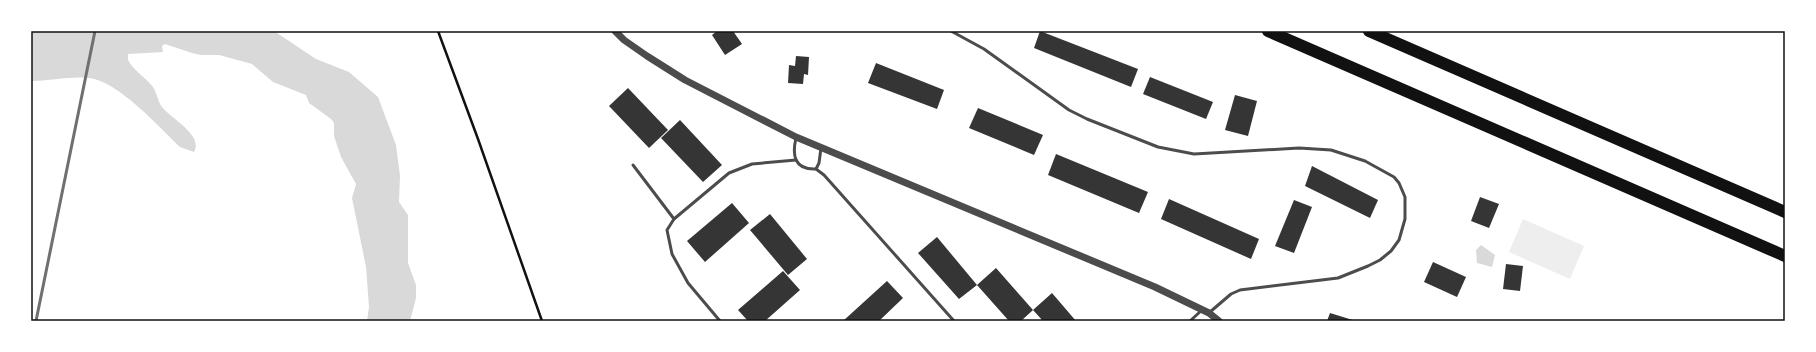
<svg xmlns="http://www.w3.org/2000/svg" width="1816" height="352" viewBox="0 0 1816 352" font-family="Barlow,sans-serif">
  <rect width="100%" height="100%" fill="#fff"/>
  <path fill="#eee" d="M1523 219 1584 246 1570 279 1509 252Z"/>
  <g fill="#d9d9d9">
    <path d="M31 31H274L316 59 349 72 378 97 396 145 400 176 399 202 408 215V263L416 285V298L410 321H367L369 307 366 267 352 198 356 184 341 157 334 136V123L331 119 309 103 306 95 273 82 252 64 219 55H201L192 53 165 44 162 46 163 52 128 54V60C134 71 145 77 153 87 157 93 158 102 162 107 170 118 204 135 194 152L180 147C159 127 118 81 89 78 70 76 50 81 31 81Z"/>
    <path d="M1481 245 1495 255 1492 267 1477 263 1476 250Z"/>
  </g>
  <g fill="#353535">
    <path d="M717 31H733L742 44 725 55 712 35Z"/>
    <path d="M1040 31 1138 69 1131 87 1034 48Z"/>
    <path d="M796 56 809 57 808 75 804 74 803 84 788 83 789 65 795 66Z"/>
    <path d="M876 63 944 90 937 109 868 83Z"/>
    <path d="M1150 77 1213 102 1206 119 1143 94Z"/>
    <path d="M628 88 668 130 649 148 609 106Z"/>
    <path d="M1235 95 1257 101 1248 136 1225 130Z"/>
    <path d="M978 108 1043 135 1034 155 969 128Z"/>
    <path d="M680 120 722 165 703 182 661 138Z"/>
    <path d="M1056 154 1148 192 1139 213 1048 175Z"/>
    <path d="M1312 166 1378 200 1370 218 1305 186Z"/>
    <path d="M1480 197 1499 204 1489 228 1471 221Z"/>
    <path d="M1169 199 1259 239 1251 259 1161 219Z"/>
    <path d="M1294 200 1312 207 1294 253 1275 246Z"/>
    <path d="M732 203 749 223 705 262 687 241Z"/>
    <path d="M770 214 807 259 788 275 750 230Z"/>
    <path d="M937 237 977 285 959 299 918 253Z"/>
    <path d="M1433 262 1466 277 1457 297 1424 282Z"/>
    <path d="M1506 264 1523 266 1520 291 1503 289Z"/>
    <path d="M996 268 1033 310 1052 293 1076 321H1043L1033 310 1021 321H1009L977 285Z"/>
    <path d="M783 271 800 290 765 321H748L738 310Z"/>
    <path d="M887 281 903 298 879 321H843Z"/>
    <path d="M1330 313 1356 321H1327Z"/>
  </g>
  <g fill="none" stroke-linecap="round" stroke-linejoin="round">
    <path stroke="#111" stroke-width="2.5" d="M438 31 478 139 542 321"/>
    <g stroke="#4c4c4c" stroke-width="3">
      <path d="M951 31 984 49 1069 110 1087 119 1158 147 1194 154 1299 148 1331 150 1365 161 1394 177 1399 183 1405 197V219L1399 240 1391 251 1380 260 1368 266 1338 278 1240 290 1231 294 1210 312"/>
      <path d="M796 138C792 155 794 170 816 169L824 175 954 321"/>
      <path d="M633 165 674 219"/>
      <path d="M816 169 819 163 821 148"/>
      <path d="M720 321 688 283 672 254 667 230 674 219 729 173 752 164 796 160"/>
      <path d="M1190 321 1202 310"/>
    </g>
    <path stroke="#4c4c4c" stroke-width="7" d="M615 31 624 40 647 56 685 80 796 137 1155 287 1209 313 1219 321"/>
    <g stroke="#111" stroke-width="12">
      <path d="M1268 31 1785 256"/>
      <path d="M1369 31 1785 212"/>
    </g>
    <path stroke="#707070" stroke-width="3" d="M36 321 95 31"/>
  </g>
  <rect width="1816" height="352" fill="none" stroke="#ffffff" stroke-width="64"/>
  <rect x="32" y="32" width="1752" height="288" fill="none" stroke="#111" stroke-width="1.5"/>
</svg>
